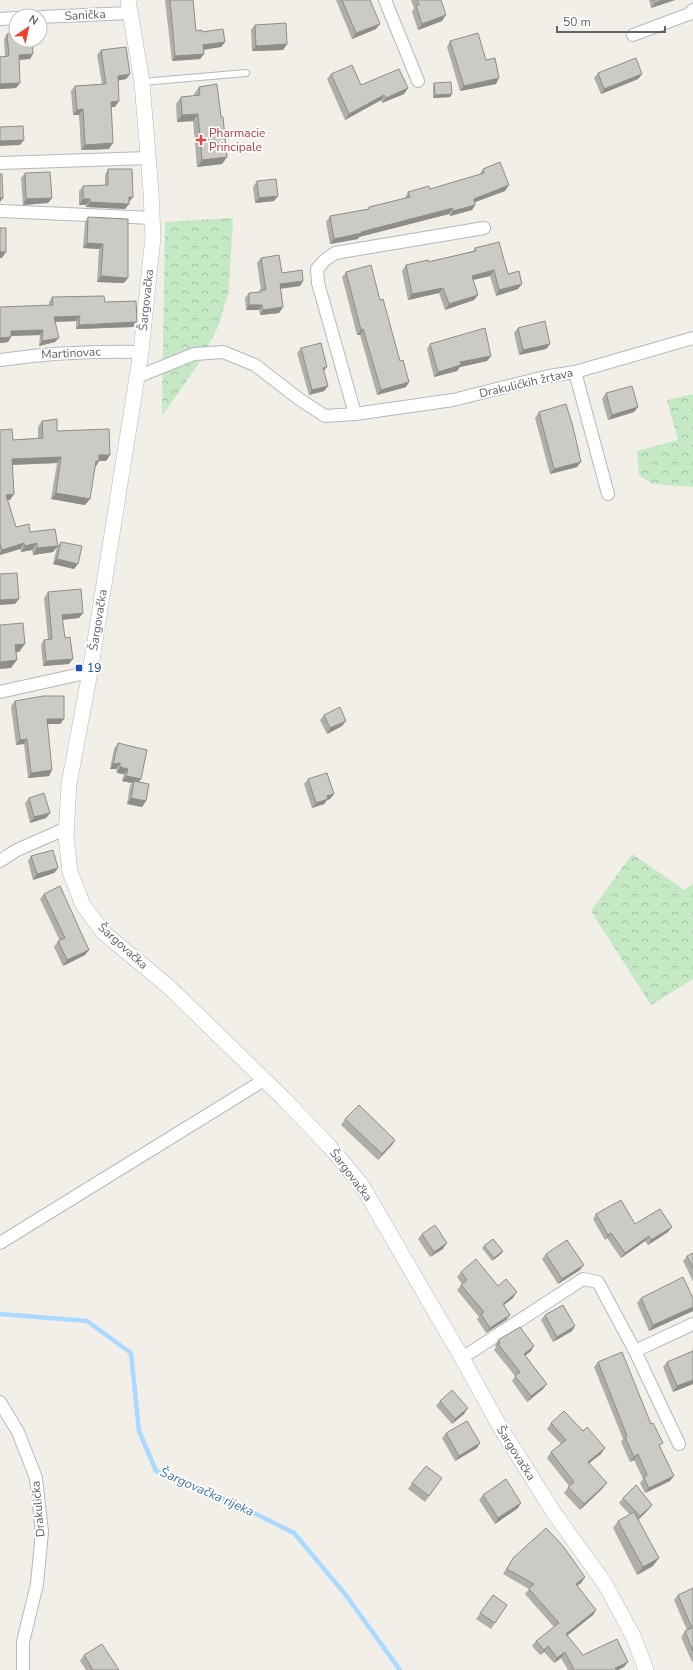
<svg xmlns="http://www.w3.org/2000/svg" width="693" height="1670" viewBox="0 0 693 1670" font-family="'Nunito Sans',sans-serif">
  <defs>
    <pattern id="forest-crowns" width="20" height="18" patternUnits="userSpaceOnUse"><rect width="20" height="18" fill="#c5e8c5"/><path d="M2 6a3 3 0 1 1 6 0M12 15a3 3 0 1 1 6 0" fill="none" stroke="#a3c0a4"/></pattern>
  </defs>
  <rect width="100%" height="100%" fill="#f1efe8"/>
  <g fill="url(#forest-crowns)">
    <path d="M233 218 229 290 218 327 199 363 162 416 165 222Z"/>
    <path d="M693 394V487L652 484 639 475 637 451 678 440 667 400Z"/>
    <path d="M632 854 685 890 693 883V979L651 1005 591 911Z"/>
  </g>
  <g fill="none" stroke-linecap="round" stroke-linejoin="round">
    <path stroke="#aadaff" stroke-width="4.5" d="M0 1314 87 1321 131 1353 139 1431 156 1471 242 1507 294 1533 345 1594 400 1670"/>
    <g stroke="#b5b8bc" stroke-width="8">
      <path id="service" d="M142 82 246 73"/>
    </g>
    <g stroke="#b5b8bc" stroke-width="14">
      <g id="minor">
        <path d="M385 0 418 81"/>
        <path d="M40 17 129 13"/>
        <path d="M0 19 16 18"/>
        <path d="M633 35 689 14 693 10"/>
        <path d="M0 163 148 158"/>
        <path d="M0 211 152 218"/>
        <path d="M0 360C47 353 94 351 141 352"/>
        <path d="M575 372 608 494"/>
        <path d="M137 377 194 354 223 352 255 365 299 399 325 416 355 414 453 400 549 376 575 372 693 338"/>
        <path d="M355 414 318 283 317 269 325 260 335 253 484 228"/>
        <path d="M0 692 90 672"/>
        <path d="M0 861 17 850 67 828"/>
        <path d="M0 1243 264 1080"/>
        <path d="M635 1351 693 1324"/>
        <path d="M462 1358 583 1279 598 1282 635 1351 679 1444"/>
        <path d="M0 1402 18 1432 36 1478 42 1532 37 1584 23 1642V1670"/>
      </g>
    </g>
    <g stroke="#b5b8bc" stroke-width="16">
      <path id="tertiary" d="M128 0 142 82 151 192 153 237 141 352 90 672 69 784 66 836 70 872 83 905 103 932 170 988 283 1098 329 1146 361 1184 462 1358 500 1427 554 1513 605 1584 634 1638 646 1670"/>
    </g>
    <use href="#service" stroke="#fff" stroke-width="6"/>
    <use href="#minor" stroke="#fff" stroke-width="12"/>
    <use href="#tertiary" stroke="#fff" stroke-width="15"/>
  </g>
  <g fill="#afaea9">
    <path d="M165 0H193L196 31 202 32 225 42 221 47 204 50V54L200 59 172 61Z"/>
    <path d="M336 0H370L376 29 352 39Z"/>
    <path d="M411 0H441L442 21 418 30 412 12 414 8Z"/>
    <path d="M649 0H675L651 8Z"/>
    <path d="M255 25 287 44 283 50 252 51 251 30Z"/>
    <path d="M7 34 30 59 19 60 20 83 16 88 0 89V57L5 56 4 39Z"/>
    <path d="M450 41 486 60 496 84 460 91 447 47Z"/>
    <path d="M101 50 130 74 126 79 118 81 115 107H111L109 149 81 150 79 115H73L71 91 75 86 102 84 97 55Z"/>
    <path d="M598 73 642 74 638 79 601 94 594 78Z"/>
    <path d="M331 74 361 85 408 88 404 94 382 103 381 100 345 120 327 79Z"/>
    <path d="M434 83 450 97 433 98V85Z"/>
    <path d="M199 87 221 117 227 157 222 164 197 167 193 121 177 122 176 104 181 97 194 96V94Z"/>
    <path d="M108 169 133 197 129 201V204L125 209 86 207V205H79V191L83 186 105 185V175Z"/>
    <path d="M483 169 505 191 475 202V205L472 210 450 216 449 214 359 237 358 239 330 244 326 222 330 216 368 209 369 207 405 198 408 192 430 189 479 175Z"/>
    <path d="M25 173 52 198 48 203 23 205 21 178Z"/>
    <path d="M257 181 274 201 255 203 253 187Z"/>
    <path d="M88 217 124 283 97 282 99 249 83 248 85 222Z"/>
    <path d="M475 248 508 274 518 289 496 296 490 276 473 280 478 295 474 300 445 310 439 293 408 300 402 271 406 265 428 262 473 251Z"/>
    <path d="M261 258 282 273 303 281 300 286 280 289 283 307 279 313 260 315 259 310H246L245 298 249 293 259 292 260 290H261L257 263Z"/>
    <path d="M346 272 380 300 400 361 409 382 406 387 377 395 360 335H357L342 277Z"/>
    <path d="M52 297 105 302 137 322 133 327 76 329V321L55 322V342L39 346 40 335 11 336 8 342 0 343 49 305V302Z"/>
    <path d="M518 328 550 344 546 349 519 355 514 333Z"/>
    <path d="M430 344 491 356 487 361 460 367 457 371 434 377 427 349Z"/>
    <path d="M301 348 324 371 328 386 324 391 309 395 297 353Z"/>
    <path d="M606 393 638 407 634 412 608 420 602 399Z"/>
    <path d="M539 412 577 467 550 474 535 418Z"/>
    <path d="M42 421 57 431 110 455 106 461H99L95 468 85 505 51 499 57 463 12 465 10 500H7L16 527 30 532 58 546 61 542 74 569 53 564 57 547 53 552 33 555 32 550 21 552 20 549 0 555V430L13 440 38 438V427Z"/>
    <path d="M48 592 83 613 79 618 62 620 69 664 43 666 41 645 44 640 48 639 44 598Z"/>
    <path d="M15 701 64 719 60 724H47L52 770 49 776 28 778 24 744 16 745 11 706Z"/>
    <path d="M324 715 342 726 327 734 320 720Z"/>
    <path d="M118 743 139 782 146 801 142 807 127 804 130 786 132 783 122 781 124 774 117 773 116 769H110L114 749Z"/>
    <path d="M308 779 334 794 330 799 327 800 324 804 312 808 304 784Z"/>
    <path d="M29 798 50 813 46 818 30 823 25 803Z"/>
    <path d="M31 856 58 868 54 873 33 880 28 861Z"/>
    <path d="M44 894 89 950 85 955 63 966 54 947 58 941H60L40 899Z"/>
    <path d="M345 1119 395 1140 392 1145 378 1160 341 1125Z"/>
    <path d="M596 1214 635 1224 668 1232 648 1245 645 1241 621 1258 607 1238 605 1240 593 1219Z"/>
    <path d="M422 1234 443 1249 430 1257 418 1239Z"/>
    <path d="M484 1246 503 1251 501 1254 492 1261 482 1248Z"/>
    <path d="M693 1253V1281L683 1261 687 1256Z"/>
    <path d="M546 1254 580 1270 558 1284 542 1259Z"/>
    <path d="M461 1272 498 1286 513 1298 504 1305 510 1315 506 1320 486 1333 477 1319 479 1317 457 1290 462 1284 457 1277Z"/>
    <path d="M641 1298H693V1311L649 1331 637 1303Z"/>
    <path d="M545 1315 575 1326 572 1331 553 1342 541 1320Z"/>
    <path d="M498 1340 531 1351 525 1356 543 1389 527 1402 512 1381 515 1376 494 1350 496 1347 495 1346Z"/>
    <path d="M693 1348V1384L673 1392 663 1367 667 1362 693 1351 692 1349Z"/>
    <path d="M598 1362 660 1447 670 1481 645 1493 640 1483 643 1479 634 1460 630 1462 621 1442 623 1439 594 1367Z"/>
    <path d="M440 1401 464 1414 452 1424 436 1406Z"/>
    <path d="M551 1423 601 1454 589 1463 603 1488 580 1510 564 1493 569 1486 547 1458 551 1452 561 1444 547 1429Z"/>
    <path d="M446 1433 477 1448 455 1461 442 1438Z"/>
    <path d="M442 1478 425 1502 408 1489 412 1483Z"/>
    <path d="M483 1495 518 1508 495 1524 479 1500Z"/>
    <path d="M623 1498 652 1505 648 1510 638 1520 653 1566 637 1575 613 1528 618 1521 630 1515 619 1503Z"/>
    <path d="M513 1558 585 1577 581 1583 577 1586 596 1610 593 1615 567 1635 583 1655 624 1667 618 1670H568L561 1658 554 1663 544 1652 540 1655 532 1646 536 1641 554 1627 525 1594 529 1589 503 1574Z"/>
    <path d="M693 1588V1661L692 1662 681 1637 685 1631 687 1630 674 1600 678 1595Z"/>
    <path d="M493 1595 507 1605 491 1629 476 1619Z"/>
    <path d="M84 1655 119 1670H86L80 1661Z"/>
  </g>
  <g fill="#8f8d8a">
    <path d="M663 0H675L651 8 655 3Z"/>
    <path d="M446 15 442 21 418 30 422 24Z"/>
    <path d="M380 24 376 29 352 39 356 33Z"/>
    <path d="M225 42 221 47 200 50 203 45Z"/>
    <path d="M287 44 283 50 252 51 256 46Z"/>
    <path d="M33 54 30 59 15 60 19 55Z"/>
    <path d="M204 54 200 59 172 61 175 56Z"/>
    <path d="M130 74 126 79 114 81 118 76Z"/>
    <path d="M642 74 638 79 601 94 604 89Z"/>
    <path d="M499 78 496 84 460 91 464 86Z"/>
    <path d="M20 83 16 88 0 89V84Z"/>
    <path d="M408 88 404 94 382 103 386 98Z"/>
    <path d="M452 94 450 97 433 98 435 95Z"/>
    <path d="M384 95 381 100 345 120 349 114Z"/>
    <path d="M119 101 115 107H107L111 102Z"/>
    <path d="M83 109 79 115H73L77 110Z"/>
    <path d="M198 114 193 121 177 122 182 115Z"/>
    <path d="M24 140 20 145 0 146V141Z"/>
    <path d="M113 143 109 149 81 150 85 145Z"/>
    <path d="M227 157 222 164 197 167 202 160Z"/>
    <path d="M509 185 505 191 470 204 474 199Z"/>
    <path d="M278 196 274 201 255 203 259 198Z"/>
    <path d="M129 197H133L129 202Z"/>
    <path d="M0 198H3L0 202Z"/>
    <path d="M52 198 48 203 23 205 26 199Z"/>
    <path d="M83 199H90L86 205H79Z"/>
    <path d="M90 202 129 204 125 209 86 207Z"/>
    <path d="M475 205 472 210 450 216 453 211Z"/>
    <path d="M453 208 449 214 359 237 358 239 330 244 334 239Z"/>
    <path d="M87 243 103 244 99 249 83 248Z"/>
    <path d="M0 252H6L2 258H0Z"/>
    <path d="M494 270 490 276 468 281 472 276Z"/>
    <path d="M101 276 128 278 124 283 97 282Z"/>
    <path d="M303 281 300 286 276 289 280 284Z"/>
    <path d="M522 284 518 289 496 296 499 290Z"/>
    <path d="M443 288 439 293 408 300 412 294Z"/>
    <path d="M478 295 474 300 445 310 449 304Z"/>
    <path d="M249 305H262L259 310H246Z"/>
    <path d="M283 307 279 313 260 315 263 310Z"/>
    <path d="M80 316 76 321 50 322 54 317Z"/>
    <path d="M137 322 133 327 76 329 79 325Z"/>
    <path d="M363 329 360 335H357L361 330Z"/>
    <path d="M43 330 40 335 7 336 11 331Z"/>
    <path d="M11 337 8 342 0 343V338Z"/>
    <path d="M59 338 55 342 39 346 42 341Z"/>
    <path d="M550 344 546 349 519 355 523 350Z"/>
    <path d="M491 356 487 361 460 367 457 371 434 377 438 372 460 362Z"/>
    <path d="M327 367 323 372V368Z"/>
    <path d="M409 382 406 387 377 395 381 390Z"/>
    <path d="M328 386 324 391 309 395 312 390Z"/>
    <path d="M638 407 634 412 608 420 612 415Z"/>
    <path d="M99 455H110L106 461H95Z"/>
    <path d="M61 457 57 463 7 465 12 459Z"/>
    <path d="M96 461H99L95 468H91Z"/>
    <path d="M581 462 577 467 550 474 554 469Z"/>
    <path d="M56 493 90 499 85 505 51 499Z"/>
    <path d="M14 494 10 500 1 501 6 495Z"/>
    <path d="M24 543 20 549 0 555V553L2 550Z"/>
    <path d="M37 543 32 550 21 552 25 546Z"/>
    <path d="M58 546 53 552 33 555 37 548Z"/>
    <path d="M57 559 78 564 74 569 53 564Z"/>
    <path d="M19 599 15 604 0 605V600Z"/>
    <path d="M83 613 79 618 58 620 62 615Z"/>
    <path d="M25 644 19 652 10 653 15 645Z"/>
    <path d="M73 659 69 664 43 666 46 661Z"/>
    <path d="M17 660 11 668 0 669V662Z"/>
    <path d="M47 719H64L60 724H43Z"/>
    <path d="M346 721 342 726 327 734 330 728Z"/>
    <path d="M27 739 24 744 16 745 20 740Z"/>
    <path d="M120 763 116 769H110L113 764Z"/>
    <path d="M120 767 128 769 124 774 117 773Z"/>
    <path d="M52 770 49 776 28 778 31 773Z"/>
    <path d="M126 776 141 779 137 784 134 781 132 783 122 781Z"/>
    <path d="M334 794 330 799 327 800 324 804 312 808 316 803 327 796Z"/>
    <path d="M131 798 146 801 142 807 127 804Z"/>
    <path d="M50 813 46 818 30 823 34 817Z"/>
    <path d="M58 868 54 873 33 880 37 874Z"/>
    <path d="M89 950 85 955 63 966 67 960Z"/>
    <path d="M395 1140 392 1145 378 1160 382 1154Z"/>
    <path d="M672 1227 668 1232 648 1245 651 1240Z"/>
    <path d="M611 1233 607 1238 605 1240 608 1235Z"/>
    <path d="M649 1236 645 1241 621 1258 625 1253Z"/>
    <path d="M447 1243 443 1249 430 1257 434 1252Z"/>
    <path d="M503 1251 501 1254 492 1261 494 1258Z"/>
    <path d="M584 1265 580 1270 558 1284 562 1279Z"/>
    <path d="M517 1292 513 1298 499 1309 503 1304Z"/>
    <path d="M693 1307V1311L649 1331 653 1325Z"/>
    <path d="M510 1315 506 1320 486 1333 490 1328Z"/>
    <path d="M575 1326 572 1331 553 1342 557 1337Z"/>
    <path d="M534 1346 531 1351 520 1360 524 1354Z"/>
    <path d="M693 1380V1384L673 1392 677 1386Z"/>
    <path d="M547 1384 543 1389 527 1402 531 1396Z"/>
    <path d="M468 1408 464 1414 452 1424 455 1419Z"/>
    <path d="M480 1443 477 1448 455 1461 459 1456Z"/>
    <path d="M605 1448 601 1454 584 1467 588 1462Z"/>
    <path d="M638 1454 634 1460 630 1462 634 1457Z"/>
    <path d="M674 1476 670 1481 645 1493 649 1488Z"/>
    <path d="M607 1483 603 1488 580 1510 584 1504Z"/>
    <path d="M521 1503 518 1508 495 1524 498 1518Z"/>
    <path d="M652 1505 648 1510 636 1522 640 1516Z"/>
    <path d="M659 1558 653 1566 637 1575 643 1567Z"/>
    <path d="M585 1577 581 1583 572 1589 576 1584Z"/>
    <path d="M596 1610 593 1615 563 1639 566 1634Z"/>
    <path d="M548 1646 544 1652 540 1655 544 1650Z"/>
    <path d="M565 1652 561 1658 554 1663 557 1658Z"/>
    <path d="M628 1662 624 1667 618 1670H614L615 1668Z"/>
  </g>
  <g fill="#cccac5" stroke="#8f8d8a">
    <path d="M170 0H193L196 31 202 30V32L223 29 225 42 203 45 204 54 175 56Z"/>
    <path d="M342 0H370L380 24 356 33Z"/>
    <path d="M417 0H441L446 15 422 24 416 6 419 5Z"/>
    <path d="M654 0H663L655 3Z"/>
    <path d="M286 23 287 44 256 46 255 25Z"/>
    <path d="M16 33V40H32L33 54 19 55 20 83 0 84V57L9 56 7 34Z"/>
    <path d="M478 33 486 60 495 58 499 78 464 86 450 41Z"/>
    <path d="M126 47 130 74 118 76 119 101 111 102 113 143 85 145 83 109 77 110 75 86 106 84 101 50Z"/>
    <path d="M636 58 642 74 604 89 598 73Z"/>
    <path d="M352 65 361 85 399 69 408 88 386 98 384 95 349 114 331 74Z"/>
    <path d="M451 82 452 94 435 95 434 83Z"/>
    <path d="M217 84 221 117H223L227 157 202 160 198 114 182 115 181 97 200 95 199 87Z"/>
    <path d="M23 126 24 140 0 141V127Z"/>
    <path d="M500 162 509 185 474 199 475 205 453 211V208L361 232 362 233 334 239 330 216 369 209V207L410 197 408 192 429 186 430 189 484 173 483 169Z"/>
    <path d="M108 169H132L133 197H129V204L90 202V199H83V186L108 185Z"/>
    <path d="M50 172 52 198 26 199 25 173Z"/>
    <path d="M0 174H2L3 198H0Z"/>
    <path d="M276 179 278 196 259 198 257 181Z"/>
    <path d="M88 217 128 219V278L101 276 103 244 87 243Z"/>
    <rect x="0" y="228" width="6" height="24"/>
    <path d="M499 242 508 274 519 271 522 284 499 290 494 270 472 276 478 295 449 304 443 288 412 294 406 265 428 260V262L476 251 475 248Z"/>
    <path d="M279 255 282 273 302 270 303 281 280 284 283 307 263 310 262 305H249V293L261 292 260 290H266L261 258Z"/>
    <path d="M371 265 380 300 383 299 400 361 403 360 409 382 381 390 363 329 361 330 346 272Z"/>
    <path d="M104 296 105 302 136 301 137 322 79 325 80 316 54 317 59 338 42 341 43 330 11 331V337L0 338V307L53 305 52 297Z"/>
    <path d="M545 321 550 344 523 350 518 328Z"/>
    <path d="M485 328 491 356 460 362 461 365 438 372 430 344Z"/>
    <path d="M321 343 327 367 323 368 328 386 312 390 301 348Z"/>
    <path d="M632 386 638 407 612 415 606 393Z"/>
    <path d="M566 404 573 427 581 462 554 469 539 412Z"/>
    <path d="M57 419V431L109 429 110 455H99V461H96L90 499 56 493 61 457 12 459 14 494 6 495 16 527 29 524 30 532 55 529 58 546 37 548V543L25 546 24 543 2 550 0 543V430L12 429 13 440 43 438 42 421Z"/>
    <path d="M61 542 82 546 78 564 57 559Z"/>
    <path d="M17 573 19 599 0 600V574Z"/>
    <path d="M81 589 83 613 62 615 65 638 70 637 73 659 46 661 44 640 52 639 48 592Z"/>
    <path d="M23 623 25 644 15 645 17 660 0 662V625Z"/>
    <path d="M43 696H64V719H47L52 770 31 773 27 739 20 740 15 701Z"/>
    <path d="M340 707 346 721 330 728 324 715Z"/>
    <path d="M118 743 147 750 141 779 126 776 128 769 120 767V763L113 764Z"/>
    <path d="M327 773 334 794 327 796 328 799 316 803 308 779Z"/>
    <path d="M134 781 149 784 146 801 131 798Z"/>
    <path d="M44 793 50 813 34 817 29 798Z"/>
    <path d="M53 850 58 868 37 874 31 856Z"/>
    <path d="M60 886 89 950 67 960 58 941 65 938 44 894Z"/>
    <path d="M359 1105 395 1140 382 1154 345 1119Z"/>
    <path d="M621 1200 635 1224 660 1209 672 1227 651 1240 649 1236 625 1253 611 1233 608 1235 596 1214Z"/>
    <path d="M435 1225 447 1243 434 1252 422 1234Z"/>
    <path d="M493 1239 503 1251 494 1258 484 1246Z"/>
    <path d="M567 1240 584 1265 562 1279 546 1254Z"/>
    <path d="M693 1253V1268L687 1256Z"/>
    <path d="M476 1259 498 1286 506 1279 517 1292 503 1304 510 1315 490 1328 481 1314 484 1312 461 1285 467 1280 461 1272Z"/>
    <path d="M683 1277 693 1298V1307L653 1325 641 1298Z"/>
    <path d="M563 1305 575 1326 557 1337 545 1315Z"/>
    <path d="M520 1327 534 1346 524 1354 547 1384 531 1396 515 1376 520 1372 498 1344 500 1343 498 1340Z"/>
    <path d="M693 1351V1380L677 1386 667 1362Z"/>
    <path d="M622 1352 651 1424 653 1423 663 1443 659 1445 674 1476 649 1488 644 1478 647 1475 638 1454 634 1457 625 1437 627 1436 598 1362Z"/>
    <path d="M452 1390 468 1408 455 1419 440 1401Z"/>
    <path d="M564 1411 583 1431 587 1427 605 1448 588 1462 607 1483 584 1504 568 1487 574 1482 551 1452 566 1440 551 1423Z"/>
    <path d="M467 1421 480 1443 459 1456 446 1433Z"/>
    <path d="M426 1466 442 1478 429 1496 412 1483Z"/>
    <path d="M506 1479 521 1503 498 1518 483 1495Z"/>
    <path d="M636 1485 652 1505 640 1516 623 1498Z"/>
    <path d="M634 1512 659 1558 643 1567 618 1521Z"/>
    <path d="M546 1528 563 1546 585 1577 576 1584 596 1610 566 1634 583 1655 617 1639 628 1662 615 1668 617 1670H574L565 1652 557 1658 548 1646 544 1650 536 1641 559 1623 529 1589 534 1584 507 1569 513 1558Z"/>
    <path d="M693 1588V1651L685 1631 692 1628 678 1595Z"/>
    <path d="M493 1595 507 1605 495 1623 480 1613Z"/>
    <path d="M102 1644 119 1670H93L84 1655Z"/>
  </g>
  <path fill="#e0444e" stroke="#fff" stroke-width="1.5" d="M199 134h4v4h4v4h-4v4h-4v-4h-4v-4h4z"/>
  <rect fill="#1a4fb4" stroke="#fff" stroke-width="1.5" x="75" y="664" width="8" height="8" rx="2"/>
  <g text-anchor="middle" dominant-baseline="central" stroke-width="3.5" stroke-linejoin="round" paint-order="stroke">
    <g font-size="12" fill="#5f6368" stroke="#fff">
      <text transform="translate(85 15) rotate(-3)">Sanička</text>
      <text transform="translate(146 300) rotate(-84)">Šargovačka</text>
      <text transform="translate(71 353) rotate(-3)">Martinovac</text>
      <text transform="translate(526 383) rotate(-13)">Drakulićkih žrtava</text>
      <text transform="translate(98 620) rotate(-81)">Šargovačka</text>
      <text transform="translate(123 946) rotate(42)">Šargovačka</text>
      <text transform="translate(351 1175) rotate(53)">Šargovačka</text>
      <text transform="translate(516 1453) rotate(58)">Šargovačka</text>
      <text transform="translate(38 1509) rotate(-95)">Drakulićka</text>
    </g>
    <g font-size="12" fill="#be3a42" stroke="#fff" text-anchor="start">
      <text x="209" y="133">Pharmacie<tspan x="209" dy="14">Principale</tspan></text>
    </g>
    <g font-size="12" fill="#164399" stroke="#fff" text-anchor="start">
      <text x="87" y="668">19</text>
    </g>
    <g font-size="13" font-style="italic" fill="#4174aa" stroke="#fff">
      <text transform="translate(207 1492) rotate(24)">Šargovačka rijeka</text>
    </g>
  </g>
  <g transform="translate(28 28) rotate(34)"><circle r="19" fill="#ffffff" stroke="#bfc1c3"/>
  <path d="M0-3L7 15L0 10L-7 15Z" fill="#ea4335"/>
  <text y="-6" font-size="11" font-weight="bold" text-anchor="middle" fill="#5f6368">N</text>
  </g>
  <path d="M557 26v6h108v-6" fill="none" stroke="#5f6368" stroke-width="2"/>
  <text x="563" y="26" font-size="12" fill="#5f6368" stroke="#ffffff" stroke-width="3" paint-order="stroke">50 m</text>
</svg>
